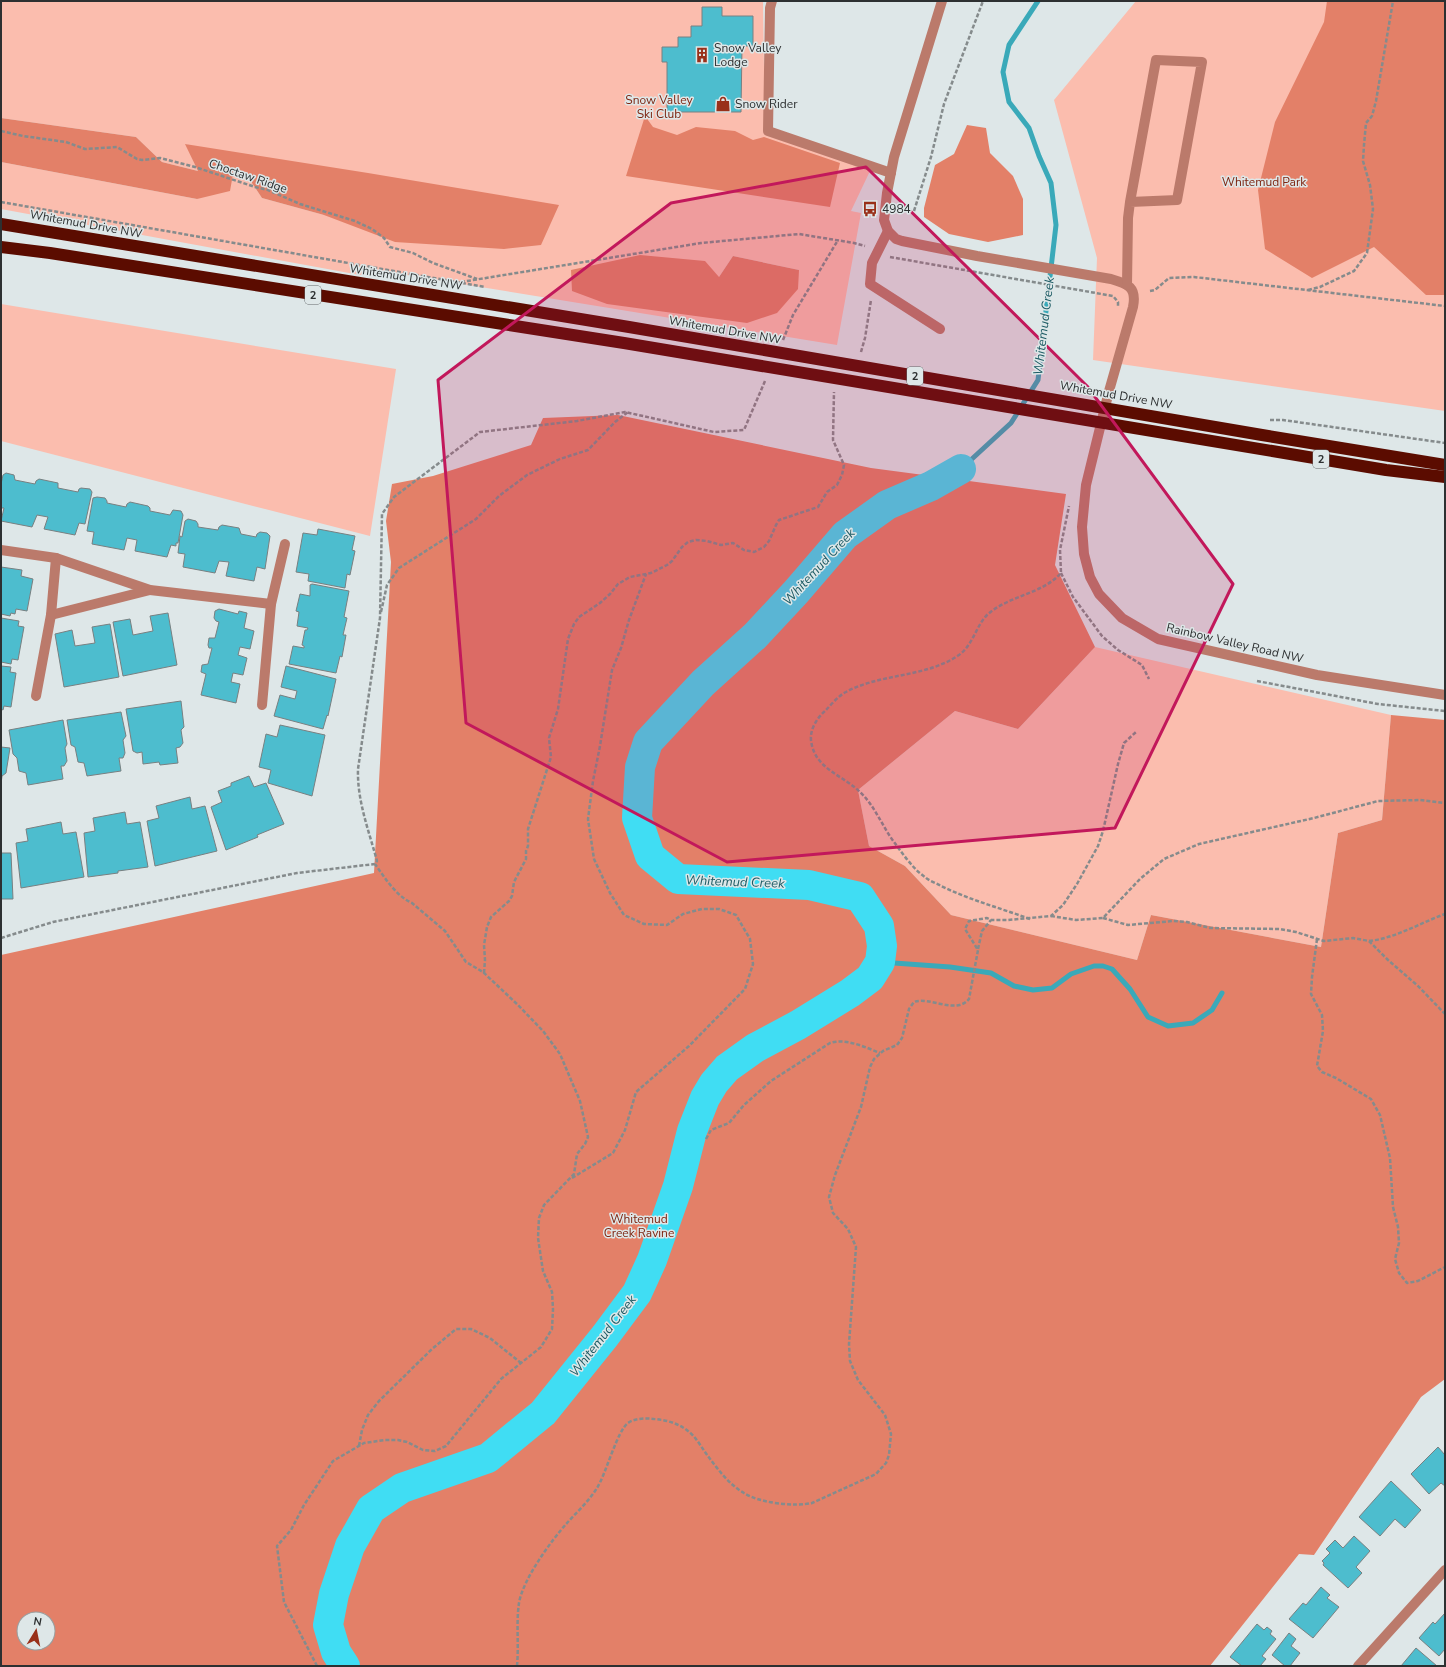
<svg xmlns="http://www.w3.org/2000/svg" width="1446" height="1667" viewBox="0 0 1446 1667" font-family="'Nunito Sans',sans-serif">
  <rect width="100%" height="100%" fill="#dee7e8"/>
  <g fill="#fbbdae" fill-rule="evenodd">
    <path d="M1 1H763L765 132 870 171 851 211 861 213 837 345 382 271 360 275 1 209V162L197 199 233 174 250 180 262 198 324 215 186 144 198 171 162 162 136 137 1 118ZM733 256 799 270 572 291 719 277Z"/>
    <path d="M1136 1H1445V411L1093 360 1097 258 1054 100Z"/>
    <path d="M1 304 396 369 370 536 1 441Z"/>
    <path d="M1095 647 1391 715 1382 820 1338 833 1321 947 1151 915 1137 960 951 915 905 866 869 846 858 790 955 711 1018 729Z"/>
  </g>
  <g fill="#e38068" fill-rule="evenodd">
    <path d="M1327 1H1445V295H1426L1374 247 1312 278 1265 249 1258 190 1275 122 1324 22Z"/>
    <path d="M645 116 653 127 677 135 696 127 735 131 753 140 764 137 840 163 830 207 626 176Z"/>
    <path d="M1 118 136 137 162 162 198 171 185 144 368 173 559 205 541 245 504 249 395 242 324 215 262 198 250 180 233 174 230 191 197 199 1 162Z"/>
    <path d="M967 125 986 128 990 153 1013 176 1023 199V235L988 242 949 234 924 217V208L935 165 954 154Z"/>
    <path d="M640 255 705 261 719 277 733 256 799 270 798 289 777 313 747 323 607 304 572 291 571 270Z"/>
    <path d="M618 415 871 468 1066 494 1055 565 1095 647 1018 729 955 711 858 790 869 846 905 866 951 915 1137 960 1151 915 1321 947 1338 833 1382 820 1391 715 1445 720V1379L1421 1397 1314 1555 1299 1554 1210 1666H1V955L374 873 391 562 386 521 392 484 433 476 531 445 543 418ZM24 1619H48V1643H24Z"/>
  </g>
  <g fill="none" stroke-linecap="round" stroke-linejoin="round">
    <g stroke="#3aa9b9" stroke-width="5">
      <path d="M961 469 1011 423 1038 380 1056 225 1051 183 1039 156 1029 128 1009 102 1003 72 1009 45 1038 1"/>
      <path d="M880 962 950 967 991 973 1014 986 1033 990 1052 988 1071 974 1094 966H1103L1112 969 1130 989 1148 1017 1168 1026 1193 1023 1212 1010 1222 993"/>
    </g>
    <path stroke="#40ddf3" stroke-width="30" d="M345 1666 336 1652 328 1625 334 1594 350 1546 371 1509 402 1488 488 1458 543 1413 605 1336 637 1293 652 1260 678 1186 692 1131 705 1098 714 1083 727 1068 755 1048 798 1025 850 993 870 978 880 962 882 946 879 926 860 897 809 885 678 879 650 856 637 818 640 767 648 742 703 683 755 636 796 592 845 535 887 505 931 486 961 469"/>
  </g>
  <g fill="#4dbdce" stroke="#788081">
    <path d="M702 7H722V16H753V46H742L741 112H667V62H662V47H678V37H691V26H702Z"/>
    <path d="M6 473 14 475 15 480 35 484 36 481 39 479 58 483V488L78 492 79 489 81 488 90 489 92 492 85 524 79 523 75 535 44 529 48 517 37 515 32 527 1 521 4 508H1V484L3 475Z"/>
    <path d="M97 497 105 498 107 501V503L126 507 127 504 130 502 148 506 150 508V511L170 515 173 510 181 511 183 515 178 543H176V546L171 545 167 557 135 551 137 540 127 538 124 550 92 544 94 532 87 531 93 498Z"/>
    <path d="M188 519 196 521 198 524V527L218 530 219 527 222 525 239 528 241 534 256 537 257 534 260 532 267 533 270 536 265 569 257 567 254 581 226 576 229 562 219 561 215 573 183 567 185 554 178 553 179 545 180 536 182 537 185 521Z"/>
    <path d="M318 529 355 536 352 550 355 551 350 575 347 574 345 588 308 581 309 574 296 572 303 533 317 535Z"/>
    <path d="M1 567 22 570 21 576 33 579 27 611 16 609 15 614 11 613 10 616 1 614Z"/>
    <path d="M312 584 349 591 344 617 347 618 343 635H346L342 657 340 656 336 673 289 664 293 646 304 648V646L302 645 305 630H307L308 628 297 626 299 612 296 611 300 594 310 596V585Z"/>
    <path d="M219 609 238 614 239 611 247 613 244 628 254 631 250 649 240 647 238 655 247 658 243 675 233 673 231 682 240 684 236 703 201 695 206 674 201 672 202 665 208 664 212 648H209L208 645 209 638H215L219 622 216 621 214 618 215 611Z"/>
    <path d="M168 613 177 665 123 676 113 622 130 619 133 635 153 631 150 616Z"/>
    <path d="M1 618 19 621 18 626 24 627 18 660 12 659 11 664 1 662Z"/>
    <path d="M110 624 119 677 64 687 55 634 72 630 75 646 95 643 92 627Z"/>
    <path d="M1 666 11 667 10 672 16 673 11 707 4 706 3 710 1 709Z"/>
    <path d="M286 666 336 679 328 716 327 715 323 729 274 716 280 695 295 699 297 691 281 687Z"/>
    <path d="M181 701 184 727 181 730 183 743 180 747 176 748 178 763 160 765 159 762 143 764 142 752 137 753 133 751 126 709Z"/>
    <path d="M121 712 126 736 123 740 125 753 123 758H119L121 771 87 776 84 763 78 762 75 747 71 745 67 720Z"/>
    <path d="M63 720 67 744 65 748 67 761 64 766H61L63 779 28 785 26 773 19 771 17 758 13 754 9 730Z"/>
    <path d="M280 725 325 735 312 796 268 783 271 770 259 767 266 734 277 737Z"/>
    <path d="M1 747 10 748 6 773 2 776 1 784Z"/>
    <path d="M249 776 254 787 266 783 284 824 257 835 258 837 226 850 211 807 222 802 218 791 231 786V783Z"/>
    <path d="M190 797 192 809 205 806 217 851 155 866 147 821 159 818 156 806Z"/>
    <path d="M125 812 127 824 140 822 148 867 118 871V873L88 877 84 833 95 831 93 818Z"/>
    <path d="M61 822 63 834 76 832 84 877 21 888 16 843 28 841 26 829Z"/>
    <path d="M1 853H11L13 899H1Z"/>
    <path d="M1438 1447 1445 1455V1486L1441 1483 1429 1494 1411 1474Z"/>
    <path d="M1391 1481 1421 1510 1405 1528 1395 1519 1380 1536 1359 1517Z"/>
    <path d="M1354 1536 1370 1551 1356 1567 1362 1573 1348 1588 1323 1565 1324 1563 1322 1561 1330 1553 1326 1549 1335 1540 1343 1548Z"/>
    <path d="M1321 1587 1330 1595 1327 1598 1339 1607 1313 1638 1289 1619 1303 1603 1306 1605Z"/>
    <path d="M1445 1613V1649L1439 1656 1419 1638 1433 1622 1435 1624Z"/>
    <path d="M1257 1624 1264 1630 1267 1627 1272 1631 1270 1634 1276 1639 1262 1656 1266 1659 1260 1666H1242L1230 1657Z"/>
    <path d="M1289 1633 1296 1639 1291 1646 1300 1653 1290 1666H1285L1272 1655Z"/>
    <path d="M1416 1648 1437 1666H1401Z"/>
  </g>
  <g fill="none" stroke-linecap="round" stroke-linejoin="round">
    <g stroke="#858b8c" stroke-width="2.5" stroke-dasharray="4 2" stroke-linecap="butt">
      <path d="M1 131 23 136 66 142 85 149 117 147 137 159 142 160 160 158 195 167 255 187 268 190 300 204 355 221 372 229 384 238 390 247 413 253 433 263 477 279"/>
      <path d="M1 202 485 287"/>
      <path d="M914 211 931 157 944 104 983 1"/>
      <path d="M890 257 1113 296 1118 302V307"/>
      <path d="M461 282 701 243 799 234 854 243 865 246"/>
      <path d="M1308 290 1320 287 1354 271 1367 253 1373 209 1370 185 1363 161 1364 145 1366 123 1372 116 1376 101 1393 1"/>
      <path d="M1150 291 1155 290 1169 278 1194 277 1445 306"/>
      <path d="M783 340 793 315 838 240"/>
      <path d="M861 352 865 338 871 300"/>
      <path d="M1270 420H1283L1445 443"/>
      <path d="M1061 573 1073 597 1102 636 1118 650 1142 665 1149 679"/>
      <path d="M381 612 387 585 399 568 476 519 499 496 527 475 560 459 588 450 615 422 628 412"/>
      <path d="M1257 681 1378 704 1445 711"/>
      <path d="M1051 916 1076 920 1103 918 1140 879 1164 859 1199 844 1314 818 1378 801 1420 800 1445 803"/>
      <path d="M1103 918 1128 925 1173 921 1187 922 1210 928 1280 929 1296 932 1324 941 1353 938 1369 941 1388 960 1418 986 1445 1014"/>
      <path d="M1030 919C1000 908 970 900 941 886 936 883 929 881 925 877 913 869 903 854 894 842 882 826 875 806 860 792 843 775 814 769 811 740 810 729 817 718 825 711 831 705 838 696 846 692 881 673 925 678 959 655 973 645 976 626 987 615 1009 595 1041 595 1061 573L1060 550 1069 506"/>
      <path d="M1 938 53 922 262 880 297 873 375 864 377 861C369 831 357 801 358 769L380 618 382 514 394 497 480 432 577 421 625 412 714 432 744 430 765 381"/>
      <path d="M1317 939 1312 977 1311 994 1322 1015 1323 1031 1317 1066 1322 1072 1336 1078 1371 1099 1380 1115 1390 1158 1393 1207 1398 1227 1399 1243 1395 1259 1399 1273 1407 1283 1418 1281 1445 1267"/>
      <path d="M1369 941C1396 938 1420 923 1445 914"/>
      <path d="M978 949 982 931 991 920"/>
      <path d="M484 973 485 960 484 945 487 927 491 917 509 901 512 896 514 882 526 859V851L528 846V829L551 757 549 738 558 709 568 639 574 624 579 617 600 603 610 594 618 584 630 577 651 573 667 565 672 561 682 547 688 542 696 540 707 541 721 545 733 543 744 550 754 552 764 547 769 541 776 525 779 520 818 507 827 492 837 485 842 475 844 465 833 440 834 392"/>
      <path d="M706 1139 711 1130 729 1123 744 1105 771 1081 830 1043C846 1038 865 1047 880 1053"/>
      <path d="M572 1178 613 1153 625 1130 636 1092 689 1046 745 989 753 964 750 939 736 915 719 909H702L683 914 667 925 644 924 624 915 610 893 594 859 588 819 593 781 600 746 612 670 621 648 629 620 646 574"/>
      <path d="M359 1446 362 1430 368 1415 379 1401 432 1349 456 1329H471L490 1338 521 1363"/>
      <path d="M317 1666 284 1602 277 1546 291 1530 304 1505 333 1461 364 1443 385 1440H398L407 1442 423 1450 435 1451 446 1446 501 1379 541 1347 552 1329 553 1309 552 1292 543 1271 538 1238 539 1218 544 1205 574 1174 577 1154 585 1144 588 1137 580 1101 560 1054 543 1031 518 1005 483 972 466 962 445 931 412 903C396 896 385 878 375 864"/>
      <path d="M517 1666C519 1645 516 1623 519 1603 523 1579 551 1541 567 1523 577 1512 589 1501 597 1488 606 1474 617 1431 628 1423 635 1418 646 1418 654 1419 666 1420 678 1423 688 1431 695 1436 700 1445 705 1452 716 1467 728 1484 744 1493 759 1503 795 1507 812 1503L876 1474 886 1463 889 1455 891 1434 885 1415 858 1380 850 1361 849 1344 856 1247 848 1229 833 1213 829 1197 835 1175 861 1107 870 1067 874 1059 883 1051 897 1045 902 1038 909 1009 914 1002C929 996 956 1015 969 999L978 950 965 929 969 921 987 918 991 920H1008L1051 916 1063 905 1077 884 1098 846 1103 831 1118 764 1124 743 1136 732"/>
    </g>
    <g stroke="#bb7a6b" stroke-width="10">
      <path d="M772 1 770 8 768 131 891 173"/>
      <path d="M942 1 894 157 887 193 884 220 888 231 896 239 902 241 977 256 1111 279C1128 284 1137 287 1133 307L1109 391 1086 485 1082 527 1084 554 1090 577 1099 594 1122 618 1158 639 1317 675 1445 695"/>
      <path d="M888 231 872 263 870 284 940 329"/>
      <path d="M1127 285 1128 218 1130 202 1156 60 1202 62 1177 200 1130 202"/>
      <path d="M1 550 56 558 150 590 271 604"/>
      <path d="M51 615 150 590"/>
      <path d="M36 696 51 615 56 558"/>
      <path d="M262 705 271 604 285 544"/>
      <path d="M1358 1666 1445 1570"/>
    </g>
    <g stroke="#5b0c00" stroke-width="12">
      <path d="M1 224 629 327 1262 435 1445 465"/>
      <path d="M1 247 50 253 624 343 1386 470 1445 477"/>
    </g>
  </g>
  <path fill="#c2185b" fill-opacity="0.2" stroke="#c2185b" stroke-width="3" stroke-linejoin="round" d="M866 167 1087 386 1233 584 1115 828 727 862 466 723 438 380 671 203Z"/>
  <defs>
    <g id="building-bare" transform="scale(1.2)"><path d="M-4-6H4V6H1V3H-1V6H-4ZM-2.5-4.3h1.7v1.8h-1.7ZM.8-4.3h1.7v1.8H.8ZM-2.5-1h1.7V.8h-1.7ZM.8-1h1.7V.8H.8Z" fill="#993019" stroke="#dee7e8" stroke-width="2.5" paint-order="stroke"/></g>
    <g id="shop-bare" transform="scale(1.2)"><path d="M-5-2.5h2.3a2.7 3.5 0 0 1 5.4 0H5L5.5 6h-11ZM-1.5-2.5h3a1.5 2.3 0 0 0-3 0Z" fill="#993019" stroke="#dee7e8" stroke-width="2.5" paint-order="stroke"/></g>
    <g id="bus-bare" transform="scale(1.2)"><path d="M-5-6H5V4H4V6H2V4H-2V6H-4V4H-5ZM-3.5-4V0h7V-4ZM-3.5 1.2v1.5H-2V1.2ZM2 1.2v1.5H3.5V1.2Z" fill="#993019" stroke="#dee7e8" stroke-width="2.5" paint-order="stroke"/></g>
  </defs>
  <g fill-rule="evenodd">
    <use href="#building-bare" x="702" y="55"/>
    <use href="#shop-bare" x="723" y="104"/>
    <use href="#bus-bare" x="870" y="209"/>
  </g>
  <g text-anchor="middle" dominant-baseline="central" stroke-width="3" stroke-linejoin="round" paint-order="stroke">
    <g fill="#dee7e8" stroke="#626768" stroke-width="1">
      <rect x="305" y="286" width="16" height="18" rx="3"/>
      <rect x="907" y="367" width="16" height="18" rx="3"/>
      <rect x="1313" y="450" width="16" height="18" rx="3"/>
    </g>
    <g font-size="11" font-weight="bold" fill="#2d3031">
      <text x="313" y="295">2</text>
      <text x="915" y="376">2</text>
      <text x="1321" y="459">2</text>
    </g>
    <g font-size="12" fill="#2d3031" stroke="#dee7e8" text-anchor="start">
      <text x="714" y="48">Snow Valley<tspan x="714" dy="14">Lodge</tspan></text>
      <text x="735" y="104">Snow Rider</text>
      <text x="882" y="209">4984</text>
    </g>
    <g font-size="12" fill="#7e2511" stroke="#dee7e8">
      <text x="659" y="100">Snow Valley<tspan x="659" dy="14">Ski Club</tspan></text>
      <text x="1264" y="182">Whitemud Park</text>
      <text x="639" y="1219">Whitemud<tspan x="639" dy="14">Creek Ravine</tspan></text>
    </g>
    <g font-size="12" fill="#2d3031" stroke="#dee7e8">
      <text transform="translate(248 176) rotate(19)">Choctaw Ridge</text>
      <text transform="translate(86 224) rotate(10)">Whitemud Drive NW</text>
      <text transform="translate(406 277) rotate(9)">Whitemud Drive NW</text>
      <text transform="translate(725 330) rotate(10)">Whitemud Drive NW</text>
      <text transform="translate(1116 395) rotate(10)">Whitemud Drive NW</text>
      <text transform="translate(1235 643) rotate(13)">Rainbow Valley Road NW</text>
    </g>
    <g font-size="13" font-style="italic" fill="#1d5b64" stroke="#dee7e8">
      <text transform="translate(1044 326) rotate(-83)">Whitemud Creek</text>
      <text transform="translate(819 567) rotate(-47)">Whitemud Creek</text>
      <text transform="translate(735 882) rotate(2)">Whitemud Creek</text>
      <text transform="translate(603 1336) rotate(-52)">Whitemud Creek</text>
    </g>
  </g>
  <rect width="1446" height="1667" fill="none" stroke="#2d3031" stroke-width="4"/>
  <g transform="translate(36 1631) rotate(10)"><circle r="19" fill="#dee7e8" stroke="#979e9f"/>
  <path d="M0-3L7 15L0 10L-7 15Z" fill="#993019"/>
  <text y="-6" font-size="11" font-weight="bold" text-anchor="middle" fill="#2d3031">N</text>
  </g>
</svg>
